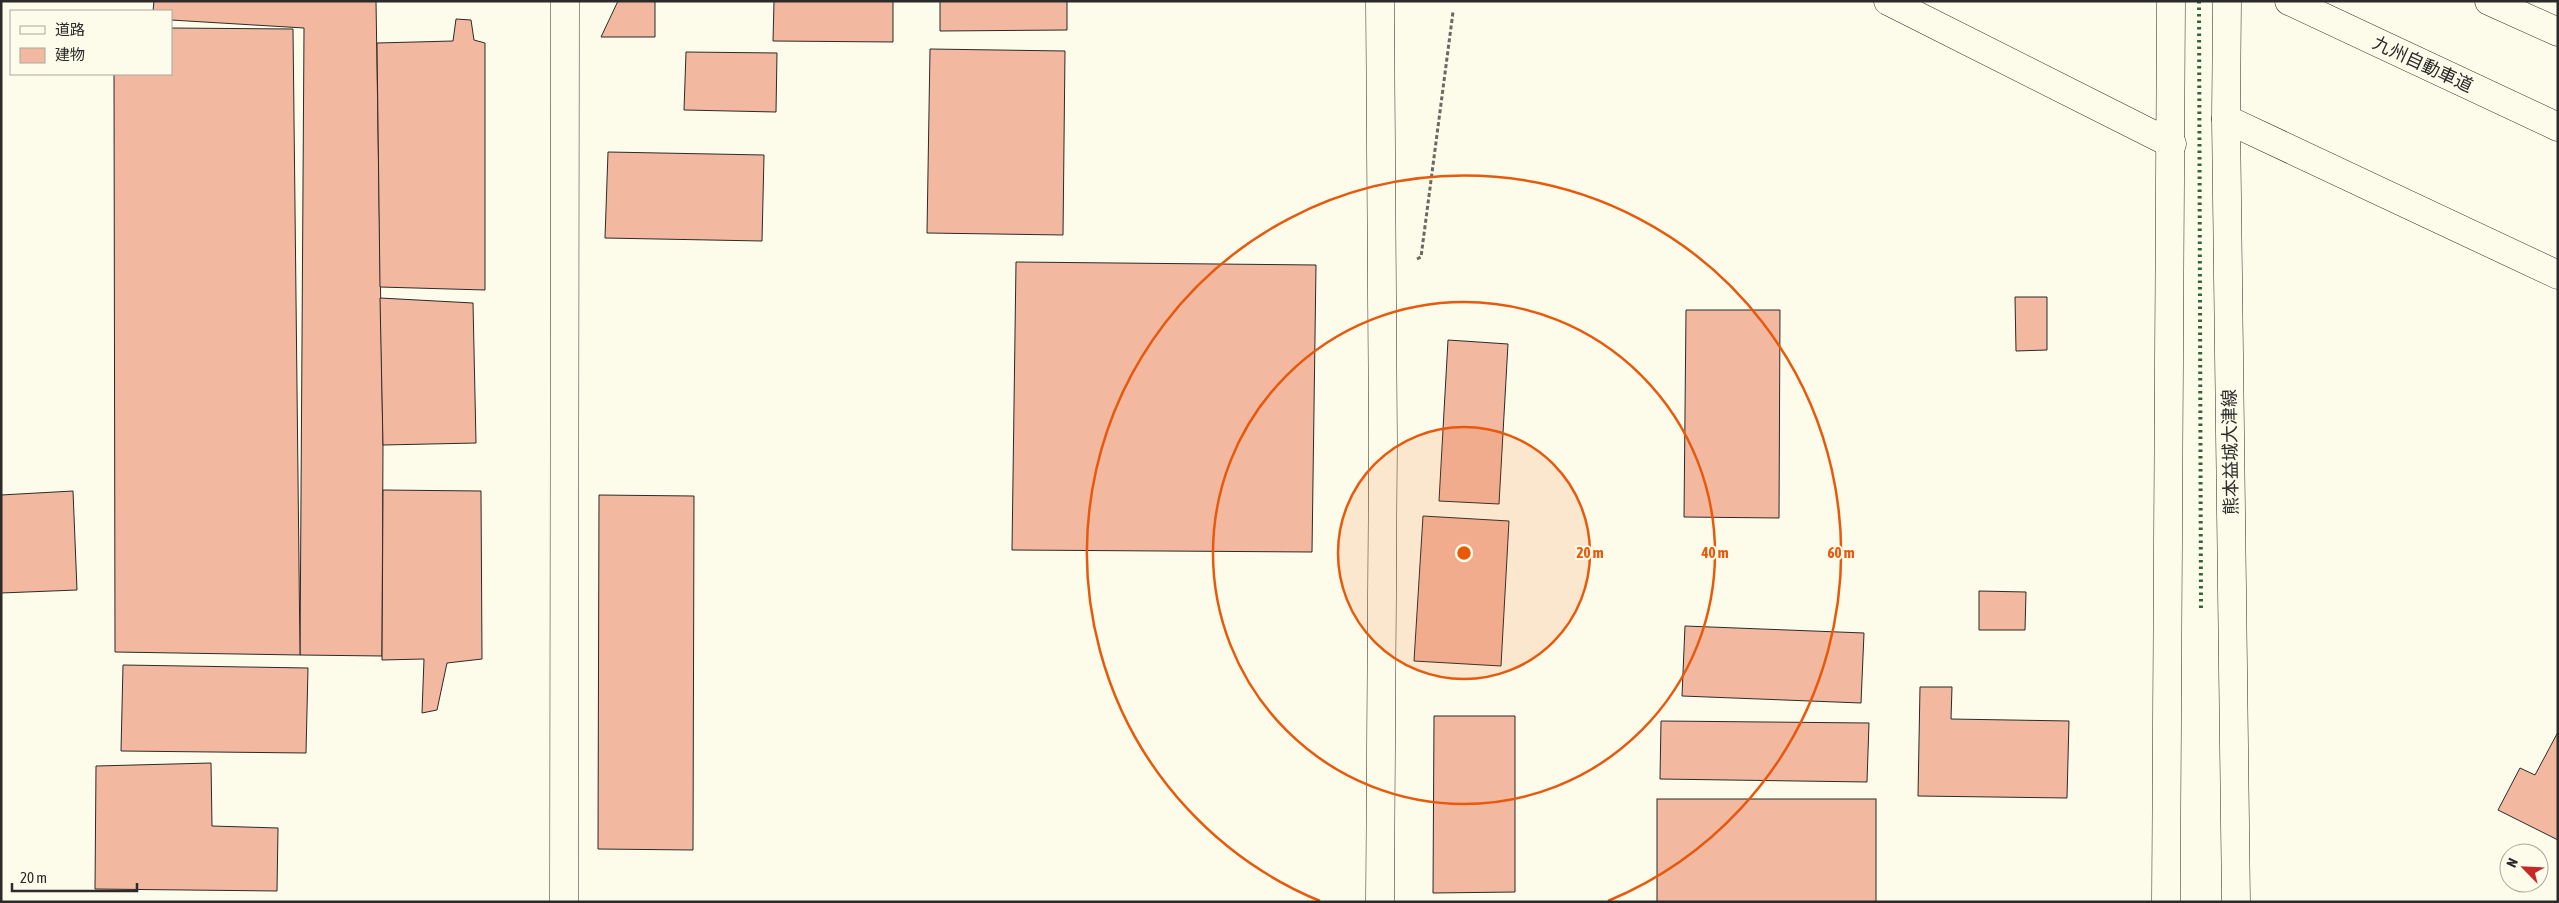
<svg xmlns="http://www.w3.org/2000/svg" width="2559" height="903" viewBox="0 0 2559 903" font-family="'Asap Condensed','Noto Sans JP',sans-serif">
  <rect width="100%" height="100%" fill="#fdfbea"/>
  <g fill="#f2b8a0" stroke="#2b2b2b">
    <path d="M154 1H376L383 445 382 656 300 655 304 28 171 20V11H153Z"/>
    <path d="M618 1H655V37H601Z"/>
    <path d="M774 1H893V42L773 41Z"/>
    <path d="M940 1H1067V30L940 31Z"/>
    <path d="M456 19 471 20 474 40 485 43V290L380 287 377 43 453 41Z"/>
    <path d="M171 28 293 29 300 655 115 652 114 74H171Z"/>
    <path d="M930 49 1065 51 1063 235 927 233Z"/>
    <path d="M686 52 777 53 776 112 684 110Z"/>
    <path d="M608 152 764 155 762 241 605 238Z"/>
    <path d="M1016 262 1316 265 1312 552 1012 550Z"/>
    <path d="M2015 297H2047V350L2016 351Z"/>
    <path d="M380 298 473 303 476 443 383 445Z"/>
    <path d="M1686 310H1780L1779 518 1684 517Z"/>
    <path d="M1448 340 1508 344 1499 504 1439 501Z"/>
    <path d="M383 490 481 491 482 659 447 663 437 710 422 713 424 659 382 660Z"/>
    <path d="M73 491 77 590 1 593V495Z"/>
    <path d="M599 495 694 496 693 850 598 849Z"/>
    <path d="M1423 516 1509 521 1501 666 1414 661Z"/>
    <path d="M1979 591 2026 592 2025 630H1979Z"/>
    <path d="M1685 626 1864 633 1861 703 1682 696Z"/>
    <path d="M123 665 308 668 306 753 121 751Z"/>
    <path d="M1920 687H1952L1951 719 2069 721 2067 798 1918 796Z"/>
    <path d="M1434 716H1515V892L1433 893Z"/>
    <path d="M1661 721 1869 723 1867 782 1660 779Z"/>
    <path d="M2558 732V840L2498 810 2520 768 2535 775Z"/>
    <path d="M211 763 212 826 278 828 277 891 95 889 96 766Z"/>
    <rect x="1657" y="799" width="219" height="103"/>
  </g>
  <g fill="none" stroke-linecap="round" stroke-linejoin="round">
    <g stroke="#2b2b2b" stroke-width="29">
      <g id="street">
        <path d="M1380 1 1383 442 1380 902"/>
        <path d="M1888 1 2172 144"/>
        <path d="M2226 119 2558 275"/>
        <path d="M564 902 565 1"/>
      </g>
    </g>
    <g stroke="#2b2b2b" stroke-width="29">
      <g id="primary">
        <path d="M2227 1 2226 119 2236 902"/>
        <path d="M2166 902 2171 1"/>
      </g>
    </g>
    <g stroke="#2b2b2b" stroke-width="29">
      <g id="highway">
        <path d="M2289 1 2558 127"/>
        <path d="M2489 1 2558 32"/>
      </g>
    </g>
    <path stroke="#6a6964" stroke-width="3" stroke-dasharray="4 2.5" stroke-linecap="butt" d="M1417 259 1421 257 1453 12"/>
    <use href="#street" stroke="#fdfbea" stroke-width="28"/>
    <use href="#primary" stroke="#fdfbea" stroke-width="28"/>
    <use href="#highway" stroke="#fdfbea" stroke-width="28"/>
    <path stroke="#34623c" stroke-width="4" stroke-dasharray="2.5 4" stroke-linecap="butt" d="M2199 1 2201 612"/>
  </g>
  <circle cx="1464" cy="553" r="126" fill="#e8590c" fill-opacity=".12"/>
  <g fill="none" stroke="#e8590c" stroke-width="2.5">
    <circle cx="1464" cy="553" r="126"/>
    <circle cx="1464" cy="553" r="251"/>
    <path d="M1320 901A377 377 0 1 1 1608 901"/>
  </g>
  <g text-anchor="middle" dominant-baseline="central" stroke-width="4" stroke-linejoin="round" paint-order="stroke">
    <g font-size="18" fill="#2b2b2b" stroke="#fdfbea">
      <text transform="translate(2423 64) rotate(25)">九州自動車道</text>
      <text transform="translate(2230 452) rotate(-91)">熊本益城大津線</text>
    </g>
  </g>
  <circle cx="1464" cy="553" r="8" fill="#e8590c" stroke="#fdfbea" stroke-width="2.5"/>
  <g font-size="15" text-anchor="middle" font-weight="bold" fill="#e8590c" stroke="#fdfbea" stroke-width="4" stroke-linejoin="round" paint-order="stroke">
    <text x="1590" y="558">20 m</text>
    <text x="1715" y="558">40 m</text>
    <text x="1841" y="558">60 m</text>
  </g>
  <rect width="2559" height="903" fill="none" stroke="#2b2b2b" stroke-width="5"/>
  <rect x="10" y="10" width="162" height="65" fill="#fdfbea" stroke="#a9a89e"/>
  <rect x="20" y="26" width="25" height="8" fill="#fdfbea" stroke="#a9a89e"/>
  <text x="55" y="35" font-size="15" fill="#2b2b2b">道路</text>
  <rect x="20" y="48" width="25" height="15" fill="#f2b8a0" stroke="#a9a89e"/>
  <text x="55" y="60" font-size="15" fill="#2b2b2b">建物</text>
  <g transform="translate(2524 868) rotate(294)"><circle r="24" fill="#fdfbea" stroke="#a9a89e"/>
  <path d="M0-4L9 19L0 12L-9 19Z" fill="#c62828"/>
  <text y="-8" font-size="14" font-weight="bold" text-anchor="middle" fill="#2b2b2b">N</text>
  </g>
  <path d="M12 883v8h125v-8" fill="none" stroke="#2b2b2b" stroke-width="2.5"/>
  <text x="20" y="883" font-size="15" fill="#2b2b2b" stroke="#fdfbea" stroke-width="4" paint-order="stroke">20 m</text>
</svg>
